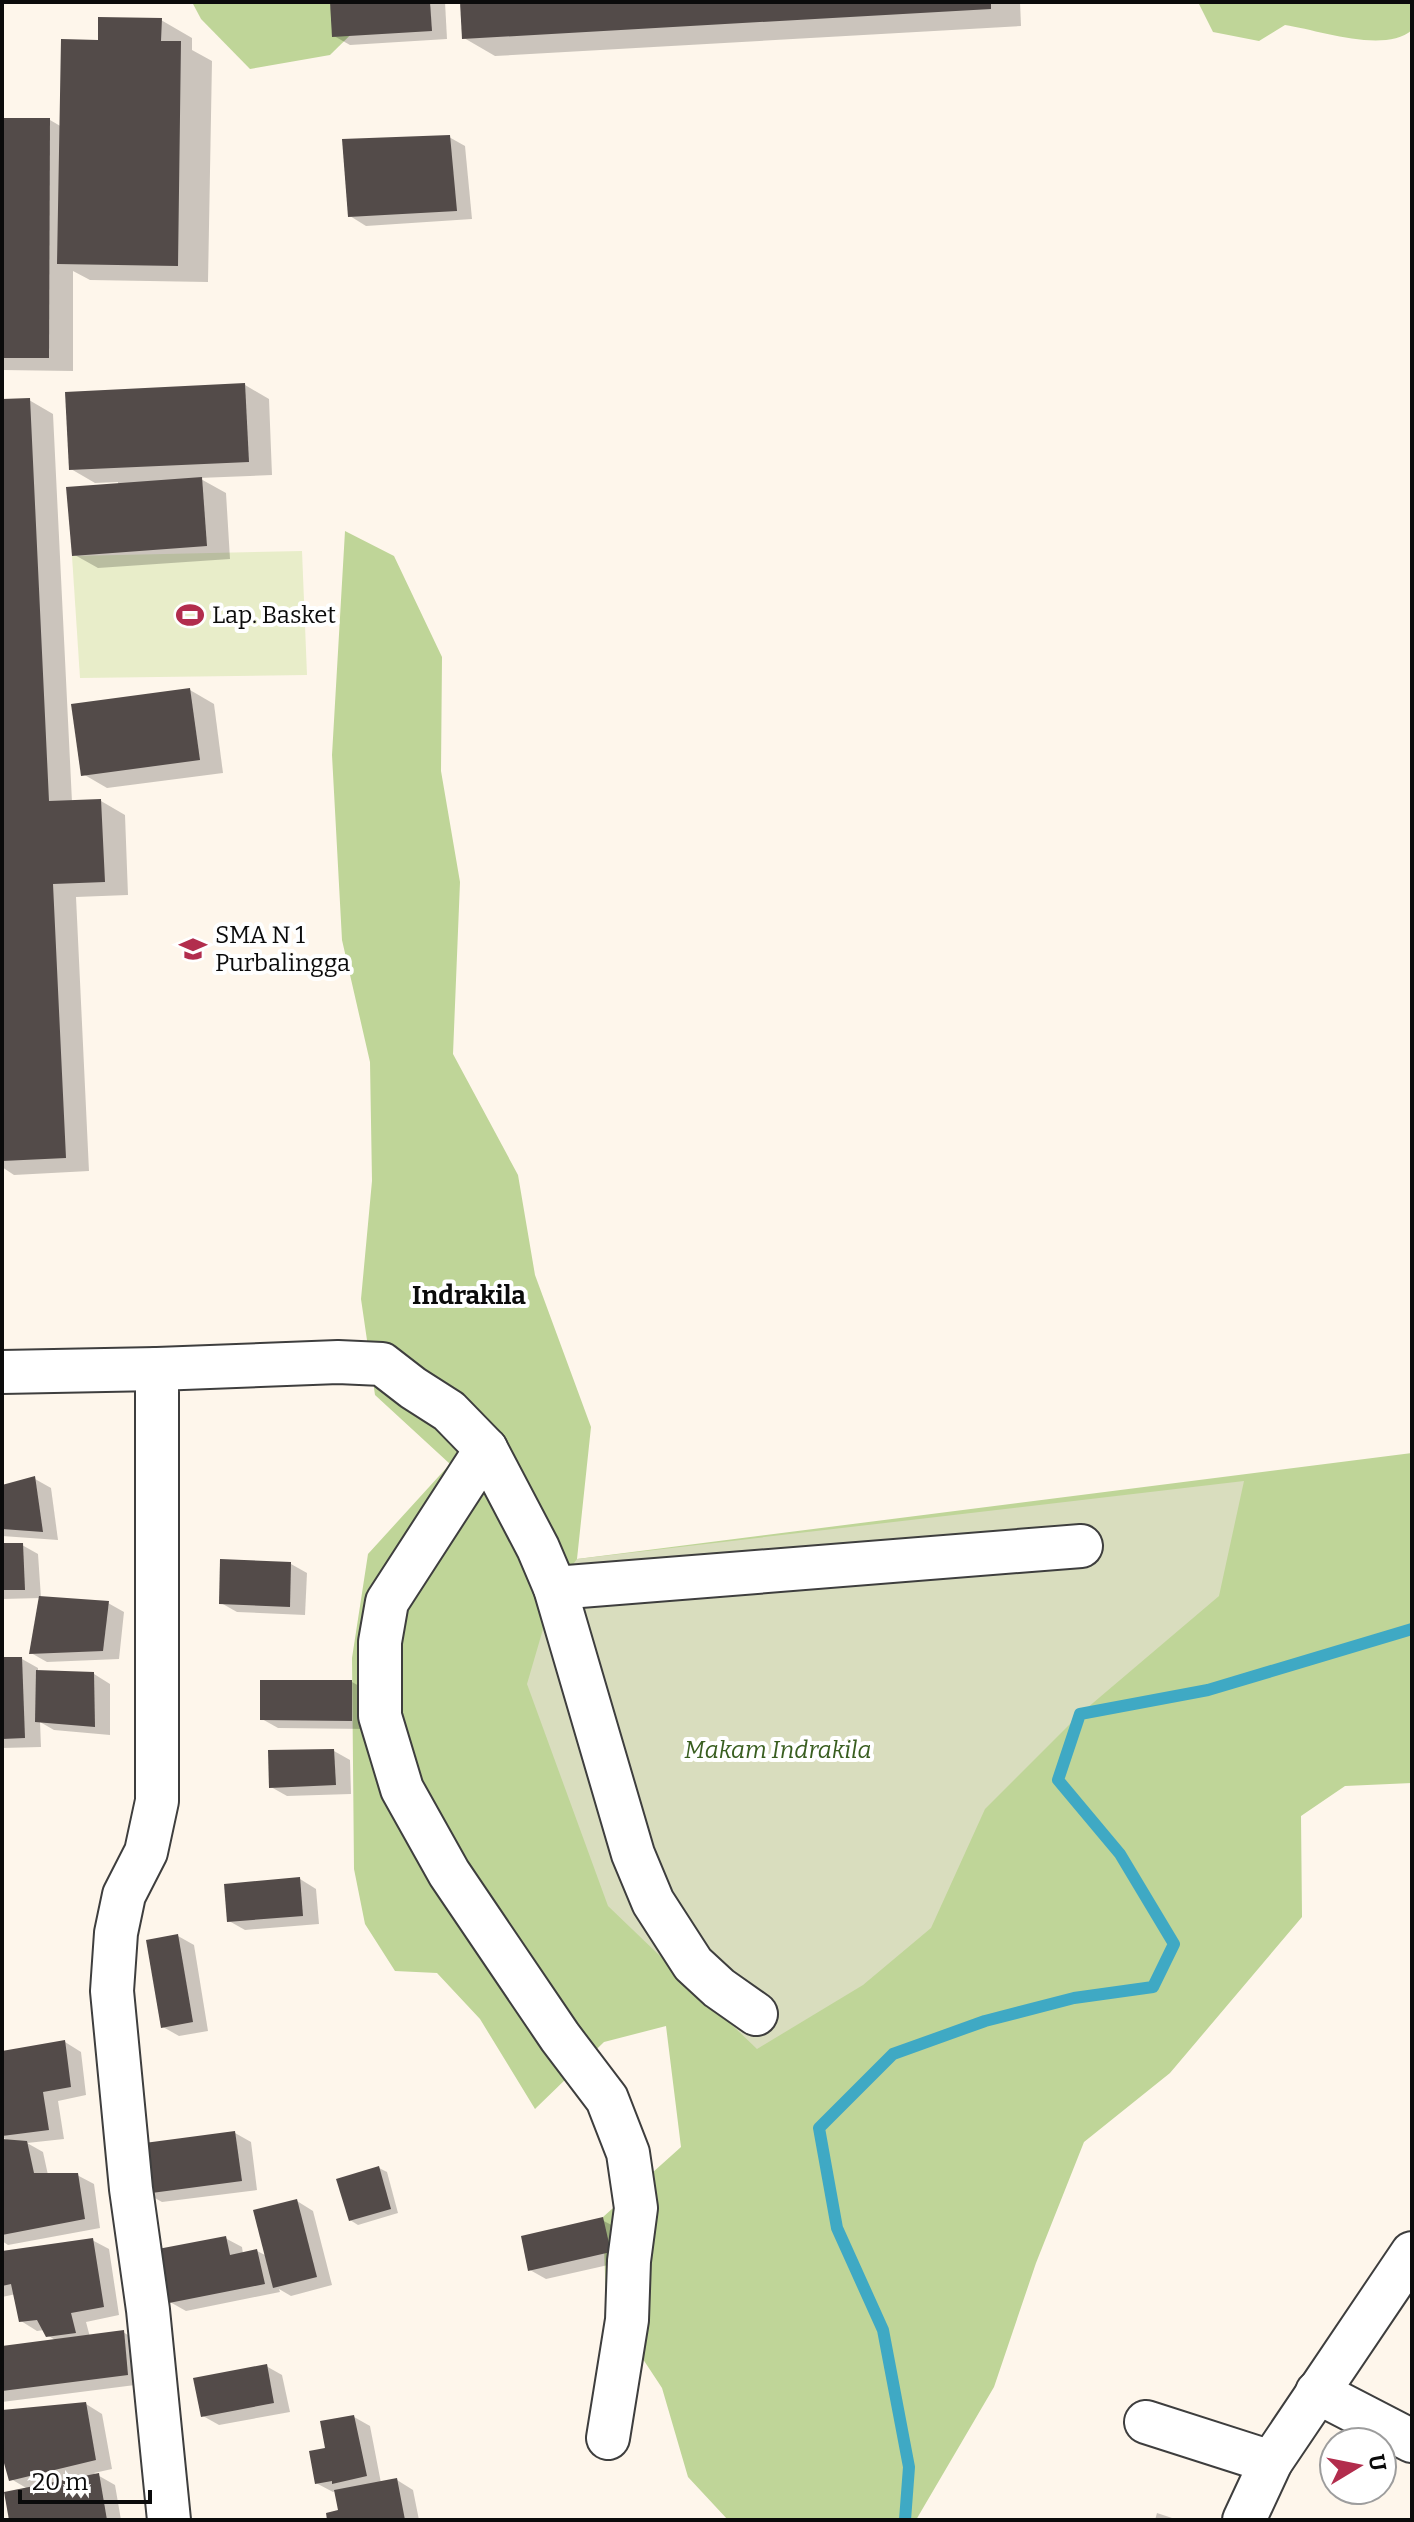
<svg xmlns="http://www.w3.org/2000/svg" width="1414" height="2522" viewBox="0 0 1414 2522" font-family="Bitter,serif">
  <rect width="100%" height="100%" fill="#fef6eb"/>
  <g fill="#bfd598">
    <path d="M192 2H384L330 55 250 69 201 19Z"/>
    <path d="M1198 2H1412V30C1384 54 1319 30 1285 25L1259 41 1213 32Z"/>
    <path d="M345 531 394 556 442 657 441 771 460 882 453 1054 518 1175 535 1275 591 1427 577 1559 1412 1453V1783L1345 1786 1301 1816 1302 1917 1170 2073 1084 2142 1036 2263 994 2387 916 2520H728L688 2477 662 2388 606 2303 603 2217 681 2147 666 2026 604 2042 535 2109 480 2019 437 1973 395 1971 365 1924 354 1869 352 1658 368 1554 450 1464 375 1395 361 1299 372 1181 370 1062 342 940 332 755Z"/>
  </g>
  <path fill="#d9ddbe" d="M1244 1481 1219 1596 1080 1714 985 1809 931 1928 863 1985 757 2049 608 1906 527 1684 555 1588 577 1559Z"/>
  <path fill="#e8edc9" d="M302 551 307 675 80 678 72 556Z"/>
  <g fill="#0003">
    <path d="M332 2H445L447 39 350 45 334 36Z"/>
    <path d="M462 2H1020L1021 26 495 56 464 38Z"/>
    <path d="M161 20 192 38V50L212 61 208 282 90 280 73 271V371L2 370V120H50L62 127 100 42Z"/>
    <path d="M449 137 465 146 472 219 366 226 350 216Z"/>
    <path d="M245 385 269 399 272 475 199 478 226 493 230 559 98 568 73 554 118 486V482L95 483 71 469Z"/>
    <path d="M29 400 53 414 72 802 101 801 125 815 128 895 76 897 89 1171 14 1175 2 1167V401Z"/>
    <path d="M190 690 214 704 223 773 107 788 83 774Z"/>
    <path d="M35 1479 51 1488 58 1540 2 1536V1487Z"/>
    <path d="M2 1545H22L38 1554 41 1598 108 1603 124 1612 119 1659 47 1662 31 1653 41 1598 2 1599Z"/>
    <path d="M291 1564 307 1573 305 1615 237 1612 221 1603Z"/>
    <path d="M2 1659H22L38 1668V1672L94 1674 110 1684V1735L54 1730 40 1722 41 1747 2 1748Z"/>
    <path d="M352 1682 368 1691V1729L278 1728 262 1719Z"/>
    <path d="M334 1751 350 1760 351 1794 287 1796 271 1787Z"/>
    <path d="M300 1879 316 1889 319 1924 245 1930 229 1921Z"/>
    <path d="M178 1936 194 1945 208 2031 179 2036 163 2027Z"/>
    <path d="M65 2042 81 2052 86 2095 58 2101 64 2139 27 2143 43 2152 48 2175H77L94 2184 100 2228 8 2245 2 2241V2141L10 2142 2 2137V2053Z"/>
    <path d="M235 2133 251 2142 257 2190 162 2202 146 2193Z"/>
    <path d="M379 2168 387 2172 398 2213 358 2225 350 2220Z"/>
    <path d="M297 2201 313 2211 332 2285 291 2296 279 2289 280 2292 186 2311 170 2302 225 2238 242 2247 243 2254 257 2251 267 2256Z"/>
    <path d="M602 2220 619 2229 626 2261 546 2279 530 2270Z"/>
    <path d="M92 2240 109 2249 119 2315 86 2322 90 2337 123 2332 139 2342 143 2384 2 2402V2348L57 2341 47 2335 44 2330 37 2331 21 2321 16 2294 2 2297V2253Z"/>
    <path d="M266 2366 282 2375 290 2412 219 2425 203 2416Z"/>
    <path d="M86 2404 102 2414 112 2469 94 2473 115 2485 121 2520H12L28 2489 11 2479 2 2448V2412Z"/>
    <path d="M354 2417 370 2426 381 2483 397 2480 413 2490 419 2520H329L341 2512 336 2491 333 2492 316 2483 327 2450Z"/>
    <path d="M1157 2513 1178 2520H1155Z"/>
  </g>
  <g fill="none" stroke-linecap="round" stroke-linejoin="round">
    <path stroke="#3fa9c4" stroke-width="12" d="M905 2520 909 2467 883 2330 837 2228 819 2128 893 2054 985 2021 1074 1998 1153 1987 1174 1944 1120 1854 1058 1780 1080 1714 1208 1690 1412 1629"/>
  </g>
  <g fill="#534b49">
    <path d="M330 2H430L432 31 332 37Z"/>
    <path d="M460 2H991V9L462 39Z"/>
    <path d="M98 17 162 18 161 41H181L178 266 57 264 61 39 98 40Z"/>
    <path d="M2 118H50L49 358H2Z"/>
    <path d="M450 135 457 211 348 217 342 139Z"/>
    <path d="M245 383 249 462 69 470 65 392Z"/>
    <path d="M30 398 49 801 101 799 105 882 53 884 66 1158 2 1161V399Z"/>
    <path d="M202 477 207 546 72 556 66 487Z"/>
    <path d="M190 688 200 760 81 776 71 704Z"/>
    <path d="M35 1476 43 1532 2 1529V1485Z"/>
    <path d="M2 1543H23L25 1590H2Z"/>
    <path d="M220 1559 291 1562 290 1607 219 1604Z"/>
    <path d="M39 1596 109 1601 103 1651 29 1654Z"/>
    <path d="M2 1657H22L25 1738 2 1739Z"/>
    <path d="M36 1670 94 1672 95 1727 35 1722Z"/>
    <path d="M260 1680H352V1721L260 1720Z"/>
    <path d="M334 1749 336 1785 269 1788 268 1750Z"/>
    <path d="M300 1877 303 1916 227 1922 224 1884Z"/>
    <path d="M178 1934 193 2022 161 2028 146 1940Z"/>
    <path d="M65 2040 71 2087 43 2092 49 2130 2 2136V2051Z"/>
    <path d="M235 2131 242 2181 144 2194 137 2144Z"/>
    <path d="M2 2139 27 2141 34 2173H78L85 2219 2 2235Z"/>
    <path d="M379 2166 391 2209 349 2221 336 2179Z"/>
    <path d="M297 2199 317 2277 273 2288 253 2210Z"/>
    <path d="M603 2217 611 2252 528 2271 521 2236Z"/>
    <path d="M226 2236 230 2255 257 2249 265 2284 169 2303 158 2249Z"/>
    <path d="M93 2238 104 2307 71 2313 76 2333 46 2337 37 2320 19 2322 11 2284 2 2286V2251Z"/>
    <path d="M124 2330 128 2375 2 2391V2346Z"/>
    <path d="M267 2364 274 2403 201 2417 193 2378Z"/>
    <path d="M86 2402 96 2460 9 2481 2 2456V2410Z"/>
    <path d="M354 2415 367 2476 332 2484V2481L315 2484 309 2451 325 2448 320 2421Z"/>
    <path d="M99 2473 107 2520H9L4 2492Z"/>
    <path d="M397 2478 405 2520H327L326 2513 338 2510 334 2490Z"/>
  </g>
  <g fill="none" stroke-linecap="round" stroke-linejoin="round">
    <g stroke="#3e3e3e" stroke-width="46">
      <g id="minor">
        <path d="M2 1372 157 1369"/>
        <path d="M486 1449 387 1602 380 1642V1716L402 1789 449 1873 560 2037 607 2099 628 2153 636 2208 629 2261 627 2320 608 2438"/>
        <path d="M555 1588 1081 1546"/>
        <path d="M1317 2392 1412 2441"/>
        <path d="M1146 2422 1271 2462"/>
        <path d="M169 2520 148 2310 131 2189 112 1991 116 1933 124 1895 146 1852 157 1801V1369L338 1362 382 1364 413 1388 449 1411 486 1449 538 1548 555 1588 633 1854 653 1902 693 1964 719 1988 756 2014"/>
        <path d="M1244 2520 1271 2462 1412 2253"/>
      </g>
    </g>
    <use href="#minor" stroke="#fff" stroke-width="42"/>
  </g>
  <defs>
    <g id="stadium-bare" transform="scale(2.16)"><path d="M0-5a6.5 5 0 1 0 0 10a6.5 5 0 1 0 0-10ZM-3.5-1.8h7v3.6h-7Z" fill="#b22d4d" stroke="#fff" stroke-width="2.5" paint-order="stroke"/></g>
    <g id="school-bare" transform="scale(2.16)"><path d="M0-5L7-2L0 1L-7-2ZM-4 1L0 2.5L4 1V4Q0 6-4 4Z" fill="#b22d4d" stroke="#fff" stroke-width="2.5" paint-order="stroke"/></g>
  </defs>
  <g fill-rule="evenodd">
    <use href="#stadium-bare" x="190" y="615"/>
    <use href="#school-bare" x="193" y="949"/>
  </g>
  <g text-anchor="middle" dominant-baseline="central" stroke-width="8" stroke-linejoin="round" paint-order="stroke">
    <g font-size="24" fill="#0b0b0b" stroke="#fff" text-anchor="start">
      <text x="212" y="615">Lap. Basket</text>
      <text x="215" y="935">SMA N 1<tspan x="215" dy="28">Purbalingga</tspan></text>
    </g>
    <g font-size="24" font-style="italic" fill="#395e20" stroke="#fff">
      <text x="778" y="1750">Makam Indrakila</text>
    </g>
    <g font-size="26" font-weight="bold" fill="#0b0b0b" stroke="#fff">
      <text x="469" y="1295">Indrakila</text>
    </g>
  </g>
  <rect width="1414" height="2522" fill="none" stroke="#0b0b0b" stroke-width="8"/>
  <g transform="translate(1358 2466) rotate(80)"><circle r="38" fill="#ffffff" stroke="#9d9d9d" stroke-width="2"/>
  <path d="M0-6L14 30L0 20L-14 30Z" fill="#b22d4d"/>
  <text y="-12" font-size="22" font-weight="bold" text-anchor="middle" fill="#0b0b0b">U</text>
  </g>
  <path d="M20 2490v12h130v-12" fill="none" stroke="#0b0b0b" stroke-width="4"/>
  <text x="32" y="2490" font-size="24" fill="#0b0b0b" stroke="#ffffff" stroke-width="6" paint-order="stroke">20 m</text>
</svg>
